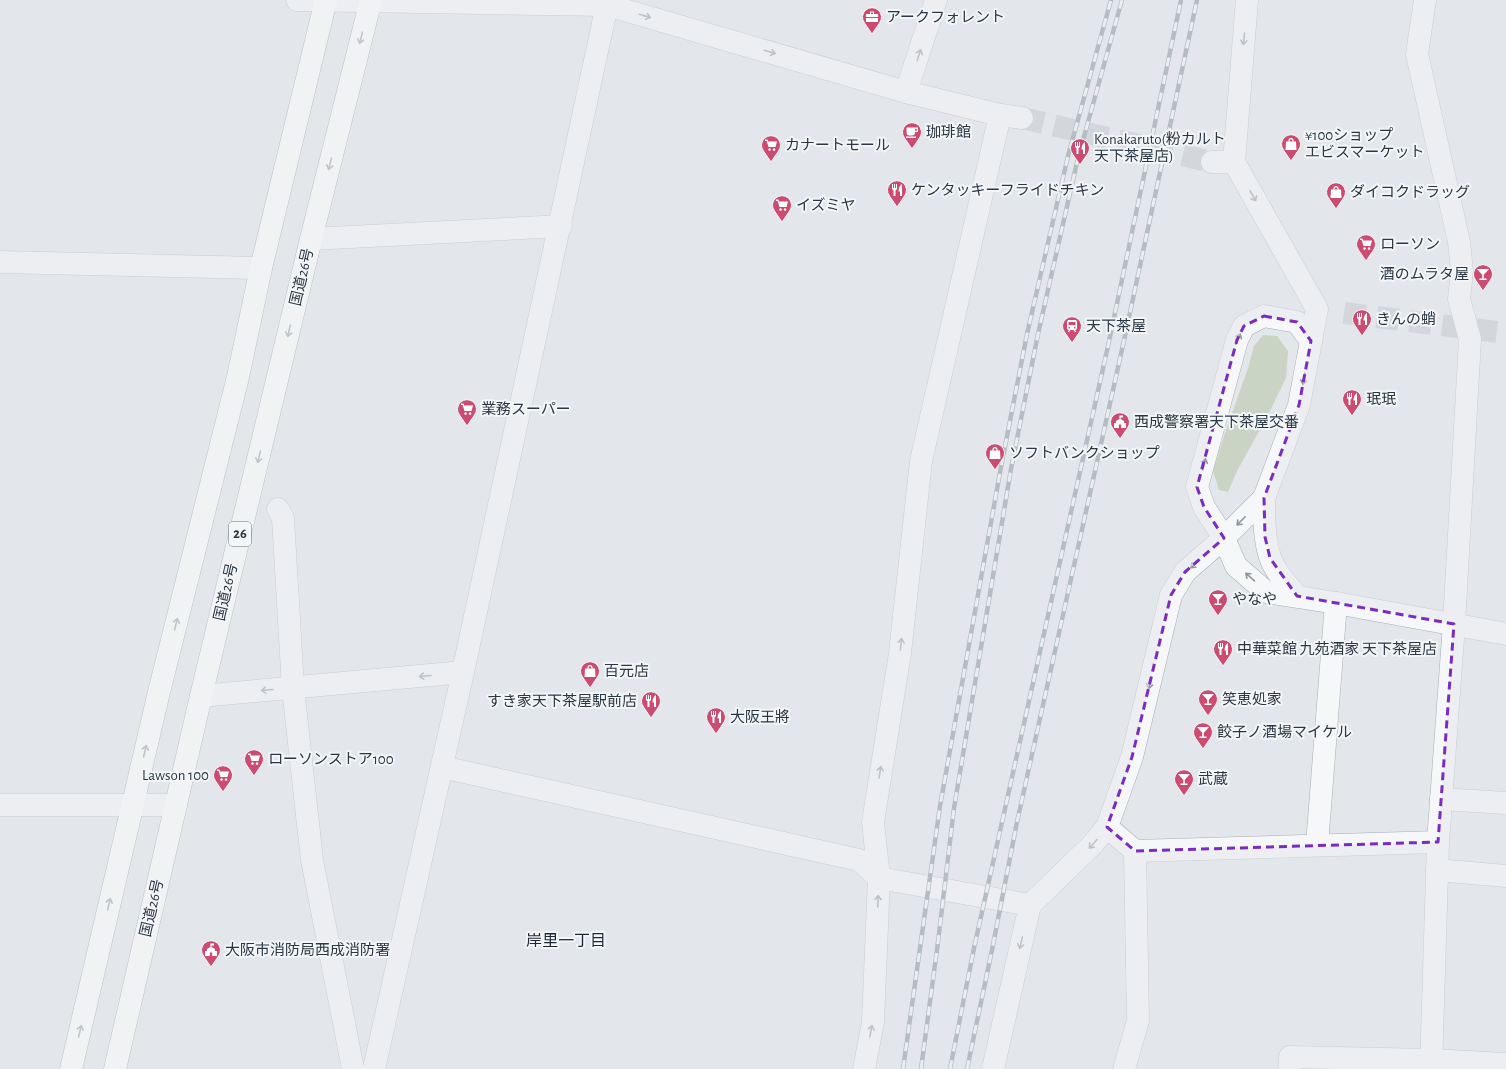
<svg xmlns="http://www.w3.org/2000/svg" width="1506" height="1069" viewBox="0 0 1506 1069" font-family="'Alegreya Sans','Noto Sans JP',sans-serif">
  <rect width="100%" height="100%" fill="#e3e7eb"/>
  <path fill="#cad4c4" d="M1263 335 1277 336 1288 351 1286 378 1266 419 1237 471 1228 492 1219 490 1213 471 1223 439 1248 368 1254 346Z"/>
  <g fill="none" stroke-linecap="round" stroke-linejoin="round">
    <g stroke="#bec4c9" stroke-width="22" stroke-dasharray="22 11" stroke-linecap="butt">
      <path d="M1022 118 1212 162"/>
      <path d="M1344 313 1506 333"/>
    </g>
    <g stroke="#a8afb5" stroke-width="23">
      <g id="minor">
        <path d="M297 0 607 5 906 92 1000 115 1022 118"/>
        <path d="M1425 0 1417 54 1459 242 1462 271 1459 299 1470 339 1454 624 1438 842 1431 1069"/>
        <path d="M906 92 936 0"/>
        <path d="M1212 162H1234"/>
        <path d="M311 239 561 226"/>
        <path d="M0 262 261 268"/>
        <path d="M1311 341 1297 322 1264 316 1244 326 1237 340 1197 487 1204 507 1224 538 1236 566 1266 592 1336 603 1506 634"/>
        <path d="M1264 498C1264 518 1264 538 1270 557 1275 572 1287 584 1297 596"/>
        <path d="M278 509 283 518 293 688 312 860 353 1069"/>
        <path d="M201 696 463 672"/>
        <path d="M442 767 859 860 879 878 1030 905"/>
        <path d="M1441 799 1506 803"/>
        <path d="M0 805H176"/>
        <path d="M1107 827 1135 851 1438 842"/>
        <path d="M1317 845 1336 603"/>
        <path d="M1437 870 1506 876"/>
        <path d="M374 1069 463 672 607 5"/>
        <path d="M864 1069 873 1022 879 878 873 822 900 653 921 461 1000 115"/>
        <path d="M993 1069 1030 905 1093 844 1107 827 1132 757 1171 595 1185 572 1224 538 1264 498 1299 405 1317 309 1234 162 1247 0"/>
        <path d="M1124 1069 1138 1021 1135 851"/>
        <path d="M1290 1069V1057L1431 1060 1506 1064"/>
      </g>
    </g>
    <g stroke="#8a96a1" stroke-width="23">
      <g id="highway">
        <path d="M71 1069 159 692 238 377 261 268 326 0"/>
        <path d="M115 1069 201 696 311 239 371 0"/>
      </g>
    </g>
    <use href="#minor" stroke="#f6f7f9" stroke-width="22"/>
    <use href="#highway" stroke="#fff" stroke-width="22"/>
    <g stroke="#7c8994" stroke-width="4.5">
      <g id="rail">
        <path d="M903 1069 940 806 1001 467 1027 334 1068 156 1111 0"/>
        <path d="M921 1069 938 942 954 808 1011 469 1038 334 1078 158 1122 0"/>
        <path d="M950 1069 974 948 1108 346 1181 0"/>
        <path d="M967 1069 992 950 1017 822 1123 345 1197 0"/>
      </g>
    </g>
    <use href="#rail" stroke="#f3f6f8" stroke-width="3" stroke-dasharray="9" stroke-linecap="butt"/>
  </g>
  <defs><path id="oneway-shaft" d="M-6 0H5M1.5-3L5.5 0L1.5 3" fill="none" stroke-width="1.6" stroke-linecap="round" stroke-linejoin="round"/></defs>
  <g stroke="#90979e">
    <use href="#oneway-shaft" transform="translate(645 16) rotate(16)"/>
    <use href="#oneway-shaft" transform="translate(1244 39) rotate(95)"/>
    <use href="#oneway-shaft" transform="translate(770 52) rotate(16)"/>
    <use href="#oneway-shaft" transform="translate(919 55) rotate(-72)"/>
    <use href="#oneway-shaft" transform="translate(1253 196) rotate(61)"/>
    <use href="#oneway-shaft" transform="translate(1238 339) rotate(-67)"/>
    <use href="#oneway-shaft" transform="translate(1304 379) rotate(100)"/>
    <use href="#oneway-shaft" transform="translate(1204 464) rotate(-75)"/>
    <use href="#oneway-shaft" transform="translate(1241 521) rotate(135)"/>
    <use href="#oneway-shaft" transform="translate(1195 564) rotate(139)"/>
    <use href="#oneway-shaft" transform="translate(1250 577) rotate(-139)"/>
    <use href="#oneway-shaft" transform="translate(901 644) rotate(-84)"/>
    <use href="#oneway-shaft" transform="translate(425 676) rotate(175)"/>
    <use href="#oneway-shaft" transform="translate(1150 683) rotate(104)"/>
    <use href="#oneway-shaft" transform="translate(267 690) rotate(175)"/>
    <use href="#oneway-shaft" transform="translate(880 772) rotate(-81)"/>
    <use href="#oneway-shaft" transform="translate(1093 844) rotate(132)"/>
    <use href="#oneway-shaft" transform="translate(878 901) rotate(-88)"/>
    <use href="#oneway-shaft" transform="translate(1021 943) rotate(103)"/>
    <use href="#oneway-shaft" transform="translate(871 1031) rotate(-79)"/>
  </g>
  <g stroke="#959ba1">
    <use href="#oneway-shaft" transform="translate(361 38) rotate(104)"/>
    <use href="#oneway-shaft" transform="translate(330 164) rotate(104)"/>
    <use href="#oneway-shaft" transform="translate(289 331) rotate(103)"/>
    <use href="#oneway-shaft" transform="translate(259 457) rotate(103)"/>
    <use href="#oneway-shaft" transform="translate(176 624) rotate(-76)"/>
    <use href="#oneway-shaft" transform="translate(145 751) rotate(-77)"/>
    <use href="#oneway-shaft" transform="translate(109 904) rotate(-77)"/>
    <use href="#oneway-shaft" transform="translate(80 1031) rotate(-77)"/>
  </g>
  <path d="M0 0H1506V1069H0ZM1264 316 1297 322 1311 341 1299 405 1264 498 1265 537 1270 558 1297 596 1454 624 1438 842 1135 851 1107 827 1132 757 1171 595 1185 572 1224 538 1204 507 1197 487 1237 340 1244 326Z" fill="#e3e7eb" fill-opacity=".55" fill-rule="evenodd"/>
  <path fill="none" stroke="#7b2cbf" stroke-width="3" stroke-dasharray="8 5" stroke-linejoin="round" d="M1264 316 1297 322 1311 341 1299 405 1264 498 1265 537 1270 558 1297 596 1454 624 1438 842 1135 851 1107 827 1132 757 1171 595 1185 572 1224 538 1204 507 1197 487 1237 340 1244 326Z"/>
  <defs>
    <g id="office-pin" transform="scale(1)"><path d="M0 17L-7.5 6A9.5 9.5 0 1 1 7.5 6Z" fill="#cc4b70" stroke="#f3f6f8"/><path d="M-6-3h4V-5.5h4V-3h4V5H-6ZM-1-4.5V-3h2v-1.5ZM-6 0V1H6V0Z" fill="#fff"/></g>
    <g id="cafe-pin" transform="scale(1)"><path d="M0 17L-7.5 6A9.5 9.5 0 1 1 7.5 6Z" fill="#cc4b70" stroke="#f3f6f8"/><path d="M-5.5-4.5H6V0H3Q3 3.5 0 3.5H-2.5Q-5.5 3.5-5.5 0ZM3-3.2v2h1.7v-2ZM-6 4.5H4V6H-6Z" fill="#fff"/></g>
    <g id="shop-pin" transform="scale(1)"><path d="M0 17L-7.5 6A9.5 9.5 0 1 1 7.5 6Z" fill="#cc4b70" stroke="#f3f6f8"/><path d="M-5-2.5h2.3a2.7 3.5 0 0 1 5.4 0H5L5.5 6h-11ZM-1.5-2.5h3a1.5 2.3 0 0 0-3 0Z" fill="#fff"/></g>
    <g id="supermarket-pin" transform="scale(1)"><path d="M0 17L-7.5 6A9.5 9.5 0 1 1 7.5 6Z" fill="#cc4b70" stroke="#f3f6f8"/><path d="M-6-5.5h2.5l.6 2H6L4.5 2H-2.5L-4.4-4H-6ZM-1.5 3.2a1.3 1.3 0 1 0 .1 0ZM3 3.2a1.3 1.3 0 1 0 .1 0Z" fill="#fff"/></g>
    <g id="restaurant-pin" transform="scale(1)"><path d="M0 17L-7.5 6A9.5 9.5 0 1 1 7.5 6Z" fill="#cc4b70" stroke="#f3f6f8"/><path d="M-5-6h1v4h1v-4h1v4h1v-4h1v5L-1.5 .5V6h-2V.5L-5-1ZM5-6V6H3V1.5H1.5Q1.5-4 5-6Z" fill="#fff"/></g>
    <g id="bar-pin" transform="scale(1)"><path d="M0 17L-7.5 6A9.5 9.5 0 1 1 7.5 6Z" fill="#cc4b70" stroke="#f3f6f8"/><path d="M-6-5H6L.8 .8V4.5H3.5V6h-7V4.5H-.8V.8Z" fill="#fff"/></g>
    <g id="station-pin" transform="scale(1)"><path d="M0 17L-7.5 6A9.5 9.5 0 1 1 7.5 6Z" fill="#cc4b70" stroke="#f3f6f8"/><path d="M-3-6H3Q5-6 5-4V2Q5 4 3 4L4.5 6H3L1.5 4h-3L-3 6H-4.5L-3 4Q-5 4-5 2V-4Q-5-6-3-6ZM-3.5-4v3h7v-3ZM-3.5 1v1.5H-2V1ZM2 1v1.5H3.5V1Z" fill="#fff"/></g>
    <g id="civic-pin" transform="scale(1)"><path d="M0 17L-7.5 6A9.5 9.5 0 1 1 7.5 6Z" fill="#cc4b70" stroke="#f3f6f8"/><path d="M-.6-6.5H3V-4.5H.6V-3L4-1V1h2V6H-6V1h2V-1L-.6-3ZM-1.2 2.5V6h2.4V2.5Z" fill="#fff"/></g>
  </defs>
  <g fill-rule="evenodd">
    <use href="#office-pin" x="872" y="17"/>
    <use href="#cafe-pin" x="912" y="132"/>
    <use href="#shop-pin" x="1291" y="144"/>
    <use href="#supermarket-pin" x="771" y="145"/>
    <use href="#restaurant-pin" x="1080" y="148"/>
    <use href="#restaurant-pin" x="897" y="190"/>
    <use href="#shop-pin" x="1336" y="192"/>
    <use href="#supermarket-pin" x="782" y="205"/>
    <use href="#supermarket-pin" x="1366" y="244"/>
    <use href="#bar-pin" x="1483" y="274"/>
    <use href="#restaurant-pin" x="1362" y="319"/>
    <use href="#station-pin" x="1072" y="326"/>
    <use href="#restaurant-pin" x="1352" y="399"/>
    <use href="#supermarket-pin" x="467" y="409"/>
    <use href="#civic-pin" x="1120" y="422"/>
    <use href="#shop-pin" x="995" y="453"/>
    <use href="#bar-pin" x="1218" y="599"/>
    <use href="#restaurant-pin" x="1223" y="649"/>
    <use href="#shop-pin" x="590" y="671"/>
    <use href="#bar-pin" x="1208" y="699"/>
    <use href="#restaurant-pin" x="651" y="701"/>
    <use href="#restaurant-pin" x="716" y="717"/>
    <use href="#bar-pin" x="1203" y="732"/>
    <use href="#supermarket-pin" x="254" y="759"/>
    <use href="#supermarket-pin" x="223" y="775"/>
    <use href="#bar-pin" x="1184" y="779"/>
    <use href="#civic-pin" x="211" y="950"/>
  </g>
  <g text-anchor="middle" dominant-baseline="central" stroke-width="4" stroke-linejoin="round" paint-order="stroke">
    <rect fill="#f3f6f8" stroke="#677079" stroke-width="1" x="229" y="522" width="22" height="24" rx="3"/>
    <g font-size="14" font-weight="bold" fill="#2b3743">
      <text x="240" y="534">26</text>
    </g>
    <g font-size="15" fill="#2b3743" stroke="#f3f6f8" text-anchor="start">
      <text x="886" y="17">アークフォレント</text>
      <text x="926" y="132">珈琲館</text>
      <text x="1305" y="135">¥100ショップ<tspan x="1305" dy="17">エビスマーケット</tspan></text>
      <text x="1094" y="139">Konakaruto(粉カルト<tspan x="1094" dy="17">天下茶屋店)</tspan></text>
      <text x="785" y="145">カナートモール</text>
      <text x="911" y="190">ケンタッキーフライドチキン</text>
      <text x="1350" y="192">ダイコクドラッグ</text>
      <text x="796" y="205">イズミヤ</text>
      <text x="1380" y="244">ローソン</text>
      <text x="1469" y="274" text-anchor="end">酒のムラタ屋</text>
      <text x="1376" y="319">きんの蛸</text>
      <text x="1086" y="326">天下茶屋</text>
      <text x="1366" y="399">珉珉</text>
      <text x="481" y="409">業務スーパー</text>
      <text x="1134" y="422">西成警察署天下茶屋交番</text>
      <text x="1009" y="453">ソフトバンクショップ</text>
      <text x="1232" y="599">やなや</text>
      <text x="1237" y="649">中華菜館 九苑酒家 天下茶屋店</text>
      <text x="604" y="671">百元店</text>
      <text x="1222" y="699">笑恵処家</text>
      <text x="637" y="701" text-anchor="end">すき家天下茶屋駅前店</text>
      <text x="730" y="717">大阪王將</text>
      <text x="1217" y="732">餃子ノ酒場マイケル</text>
      <text x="268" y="759">ローソンストア100</text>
      <text x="209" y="775" text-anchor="end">Lawson 100</text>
      <text x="1198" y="779">武蔵</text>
      <text x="225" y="950">大阪市消防局西成消防署</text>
    </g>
    <g font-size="15" fill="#2b3743" stroke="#f3f6f8">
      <text transform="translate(302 277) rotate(-77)">国道26号</text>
      <text transform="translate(226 592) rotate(-77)">国道26号</text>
      <text transform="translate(152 908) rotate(-77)">国道26号</text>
    </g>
    <g font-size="16" fill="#1d2834" stroke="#f3f6f8">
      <text x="566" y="941">岸里一丁目</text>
    </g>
  </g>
</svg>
